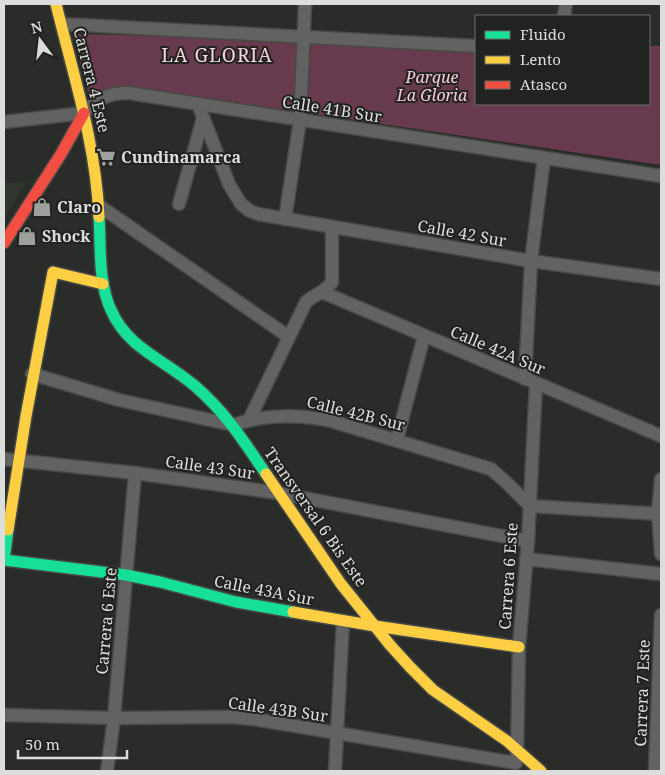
<svg xmlns="http://www.w3.org/2000/svg" width="665" height="775" viewBox="0 0 665 775" font-family="'Noto Serif',serif">
  <rect width="100%" height="100%" fill="#2a2c2a"/>
  <path fill="#2f362d" d="M27 182 4 218V183Z"/>
  <path fill="#673b4d" d="M72 34 476 42V104H649V46H661V165L143 89 90 99Z"/>
  <g fill="none" stroke-linecap="round" stroke-linejoin="round">
    <g stroke="#474947" stroke-width="15">
      <g id="street">
        <path d="M564 16 566 4"/>
        <path d="M62 24 476 46"/>
        <path d="M198 104 229 184 241 204 250 211 258 214 531 261 661 279"/>
        <path d="M4 122 84 113C97 99 110 92 129 93L661 176"/>
        <path d="M179 204 203 118"/>
        <path d="M98 205 289 337"/>
        <path d="M285 219 300 120 305 4"/>
        <path d="M322 292 661 436"/>
        <path d="M32 374 119 400 233 425C266 414 298 414 331 421L491 469 508 484 530 506 661 514"/>
        <path d="M525 379 531 261 544 158"/>
        <path d="M249 420 306 302C314 295 325 292 332 282V227"/>
        <path d="M397 439 424 336"/>
        <path d="M4 459 135 473 278 493 528 541"/>
        <path d="M661 479 658 513 661 554"/>
        <path d="M526 559 661 574"/>
        <path d="M4 715 114 718 230 717 253 719 516 763"/>
        <path d="M517 754 519 647 528 541 536 384"/>
        <path d="M107 771 114 718 135 473"/>
        <path d="M335 771 343 621"/>
        <path d="M655 771 661 615"/>
      </g>
    </g>
    <g stroke="#474947" stroke-width="14">
      <g id="fast">
        <path d="M99 217C101 247 98 282 111 310 128 349 165 360 195 386 226 413 243 440 266 474"/>
        <path d="M8 530 4 560 126 575 160 582 236 602 293 612"/>
      </g>
    </g>
    <g stroke="#474947" stroke-width="14">
      <g id="slow">
        <path d="M56 4C73 74 96 144 99 217"/>
        <path d="M266 474 341 584 390 645 410 667 433 690 507 741 541 771"/>
        <path d="M8 530 26 416 53 272 103 284"/>
        <path d="M293 612 375 626 519 647"/>
      </g>
    </g>
    <g stroke="#474947" stroke-width="14">
      <path id="jam" d="M4 243 61 154 84 113"/>
    </g>
    <use href="#street" stroke="#616261" stroke-width="12"/>
    <use href="#fast" stroke="#16e098" stroke-width="11"/>
    <use href="#slow" stroke="#ffcf43" stroke-width="11"/>
    <use href="#jam" stroke="#f24e42" stroke-width="11"/>
  </g>
  <defs>
    <g id="supermarket-bare" transform="scale(1.5)"><path d="M-6-5.5h2.5l.6 2H6L4.5 2H-2.5L-4.4-4H-6ZM-1.5 3.2a1.3 1.3 0 1 0 .1 0ZM3 3.2a1.3 1.3 0 1 0 .1 0Z" fill="#9da09d" stroke="#20231f" stroke-width="2.5" paint-order="stroke"/></g>
    <g id="shop-bare" transform="scale(1.5)"><path d="M-5-2.5h2.3a2.7 3.5 0 0 1 5.4 0H5L5.5 6h-11ZM-1.5-2.5h3a1.5 2.3 0 0 0-3 0Z" fill="#9da09d" stroke="#20231f" stroke-width="2.5" paint-order="stroke"/></g>
  </defs>
  <g fill-rule="evenodd">
    <use href="#supermarket-bare" x="106" y="157"/>
    <use href="#shop-bare" x="42" y="207"/>
    <use href="#shop-bare" x="27" y="236"/>
  </g>
  <g text-anchor="middle" dominant-baseline="central" stroke-width="4" stroke-linejoin="round" paint-order="stroke">
    <g font-size="16" font-style="italic" fill="#fdcadd" stroke="#20231f">
      <text x="432" y="77">Parque<tspan x="432" dy="18">La Gloria</tspan></text>
    </g>
    <g font-size="16" fill="#dbdedb" stroke="#20231f">
      <text transform="translate(92 80) rotate(76)">Carrera 4 Este</text>
      <text transform="translate(332 109) rotate(9)">Calle 41B Sur</text>
      <text transform="translate(462 233) rotate(10)">Calle 42 Sur</text>
      <text transform="translate(498 350) rotate(23)">Calle 42A Sur</text>
      <text transform="translate(356 413) rotate(14)">Calle 42B Sur</text>
      <text transform="translate(210 467) rotate(8)">Calle 43 Sur</text>
      <text transform="translate(316 517) rotate(55)">Transversal 6 Bis Este</text>
      <text transform="translate(508 576) rotate(-86)">Carrera 6 Este</text>
      <text transform="translate(264 590) rotate(11)">Calle 43A Sur</text>
      <text transform="translate(106 621) rotate(-85)">Carrera 6 Este</text>
      <text transform="translate(642 693) rotate(-88)">Carrera 7 Este</text>
      <text transform="translate(278 709) rotate(8)">Calle 43B Sur</text>
    </g>
    <g font-size="16" font-weight="bold" fill="#dbdedb" stroke="#20231f" text-anchor="start">
      <text x="121" y="157">Cundinamarca</text>
      <text x="57" y="207">Claro</text>
      <text x="42" y="236">Shock</text>
    </g>
    <g font-size="19" letter-spacing="1" fill="#f5d4e0" stroke="#20231f">
      <text x="217" y="55">LA GLORIA</text>
    </g>
  </g>
  <rect width="665" height="775" fill="none" stroke="#dbdedb" stroke-width="10"/>
  <rect x="475" y="15" width="175" height="90" fill="#20231f" stroke="#6b6e6a"/>
  <rect x="485" y="31" width="25" height="8" fill="#16e098" stroke="#6b6e6a"/>
  <text x="520" y="40" font-size="15" fill="#dbdedb">Fluido</text>
  <rect x="485" y="56" width="25" height="8" fill="#ffcf43" stroke="#6b6e6a"/>
  <text x="520" y="65" font-size="15" fill="#dbdedb">Lento</text>
  <rect x="485" y="81" width="25" height="8" fill="#f24e42" stroke="#6b6e6a"/>
  <text x="520" y="90" font-size="15" fill="#dbdedb">Atasco</text>
  <g transform="translate(40 40) rotate(345)" stroke="#20231f" stroke-width="4" paint-order="stroke">
  <path d="M0-4L9 19L0 12L-9 19Z" fill="#dbdedb"/>
  <text y="-8" font-size="14" font-weight="bold" text-anchor="middle" fill="#dbdedb">N</text>
  </g>
  <path d="M18 750v8h109v-8" fill="none" stroke="#dbdedb" stroke-width="2.5"/>
  <text x="25" y="750" font-size="15" fill="#dbdedb" stroke="#20231f" stroke-width="4" paint-order="stroke">50 m</text>
</svg>
